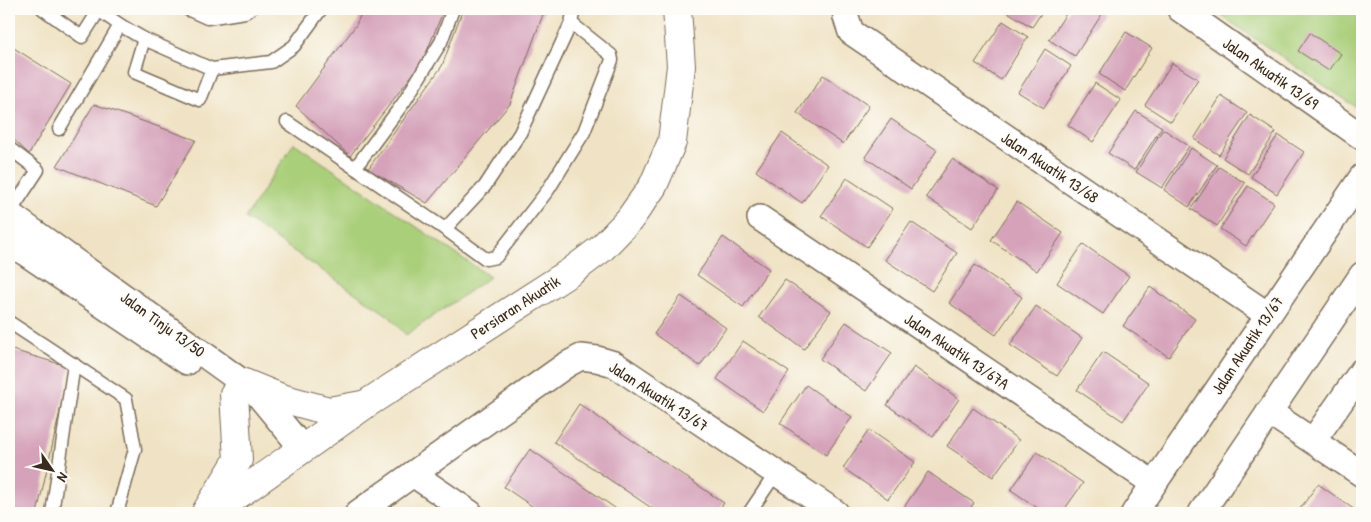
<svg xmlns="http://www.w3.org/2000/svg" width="1371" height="522" viewBox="0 0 1371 522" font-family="'Patrick Hand',sans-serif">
  <rect width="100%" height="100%" fill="#fdfcf7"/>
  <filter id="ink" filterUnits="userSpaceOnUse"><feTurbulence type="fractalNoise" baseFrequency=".02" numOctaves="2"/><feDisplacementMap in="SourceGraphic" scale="10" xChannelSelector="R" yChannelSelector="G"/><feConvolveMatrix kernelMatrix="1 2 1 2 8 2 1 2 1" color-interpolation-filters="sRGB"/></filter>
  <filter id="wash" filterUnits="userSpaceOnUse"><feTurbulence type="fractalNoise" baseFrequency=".0096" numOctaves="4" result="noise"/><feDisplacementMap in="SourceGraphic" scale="20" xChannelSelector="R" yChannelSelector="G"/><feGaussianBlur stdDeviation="1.12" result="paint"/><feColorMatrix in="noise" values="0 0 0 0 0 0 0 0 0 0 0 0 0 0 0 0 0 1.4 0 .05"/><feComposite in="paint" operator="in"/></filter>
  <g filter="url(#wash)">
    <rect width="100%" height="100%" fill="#f0e3c5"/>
    <g fill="#aacf7a" stroke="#727c4c">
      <path d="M1211 9H1362V111Z"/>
      <path d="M294 143 490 277 406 335 389 316 245 218Z"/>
    </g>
    <g id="blocks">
      <g fill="#d5a2ba">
        <path d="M363 9H444L423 61 350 156 296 106 356 25Z"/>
        <path d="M463 9H545L510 104 427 203 368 169 442 66Z"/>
        <path d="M1008 9H1044L1032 27 1006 11Z"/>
        <path d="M1069 9H1094L1102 14 1075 56 1049 40Z"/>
        <path d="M1003 21 1028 37 1001 80 975 63Z"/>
        <path d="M1126 32 1152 48 1125 91 1099 74Z"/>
        <path d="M1310 33 1341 54 1329 71 1298 51Z"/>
        <path d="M9 45 71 84 29 154 9 135Z"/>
        <path d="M1045 49 1071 66 1044 108 1018 92Z"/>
        <path d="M1172 63 1198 79 1171 122 1145 105Z"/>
        <path d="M823 75 869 106 843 144 797 113Z"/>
        <path d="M1095 83 1121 100 1093 142 1068 125Z"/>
        <path d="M1221 96 1247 113 1219 155 1194 139Z"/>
        <path d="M94 104 196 140 156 206 57 166Z"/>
        <path d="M1136 111 1162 127 1134 170 1108 153Z"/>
        <path d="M1250 115 1276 132 1248 174 1223 158Z"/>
        <path d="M891 119 937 150 911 189 865 157Z"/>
        <path d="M1163 129 1189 146 1162 188 1136 172Z"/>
        <path d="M782 133 828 165 802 203 756 171Z"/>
        <path d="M1278 135 1304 152 1277 194 1251 177Z"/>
        <path d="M1191 148 1217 165 1189 207 1164 190Z"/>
        <path d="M952 159 998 190 972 228 926 197Z"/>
        <path d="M1219 167 1245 183 1217 226 1191 209Z"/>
        <path d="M847 178 893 209 867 247 821 216Z"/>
        <path d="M1248 186 1274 203 1246 246 1220 229Z"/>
        <path d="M1017 202 1063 233 1037 271 991 240Z"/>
        <path d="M911 222 957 253 932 291 885 260Z"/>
        <path d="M723 237 769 269 743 307 697 275Z"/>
        <path d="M1083 244 1129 276 1103 314 1057 283Z"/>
        <path d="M975 265 1022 297 996 335 949 303Z"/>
        <path d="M785 280 831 311 804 349 759 317Z"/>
        <path d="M1150 287 1195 319 1169 357 1123 326Z"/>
        <path d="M681 296 726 328 700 366 654 334Z"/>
        <path d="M1036 306 1082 338 1057 376 1010 345Z"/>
        <path d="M846 322 892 353 866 391 820 359Z"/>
        <path d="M743 341 789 372 763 411 717 379Z"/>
        <path d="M9 349 70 367 37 513H9Z"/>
        <path d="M1103 352 1149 383 1123 421 1077 390Z"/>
        <path d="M914 367 959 399 933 437 887 405Z"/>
        <path d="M806 385 852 417 826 455 780 423Z"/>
        <path d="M579 404 724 503 717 513H659L554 442Z"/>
        <path d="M973 408 1019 440 993 477 947 446Z"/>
        <path d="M869 430 915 462 888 499 843 468Z"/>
        <path d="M530 449 622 513H542L504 487Z"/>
        <path d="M1037 452 1083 483 1062 513H1045L1011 490Z"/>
        <path d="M928 472 974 503 967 513H907L902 510Z"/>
        <path d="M1318 484 1355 510 1353 513H1297Z"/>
      </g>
    </g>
  </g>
  <g filter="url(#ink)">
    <use href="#blocks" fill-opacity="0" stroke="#7a6b58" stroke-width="1"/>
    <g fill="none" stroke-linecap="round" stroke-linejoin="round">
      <g stroke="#7a6b58" stroke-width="15">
        <g id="service">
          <path d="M43 9 82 37 99 10"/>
          <path d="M97 9 120 25 144 39 212 69 271 62 294 46 321 9"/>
          <path d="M187 9 207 18 245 12 250 9"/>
          <path d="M144 39 134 72 200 100 212 69"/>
          <path d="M287 122 445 229 486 259 496 257 548 190 584 132 612 60 611 55 571 23"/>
          <path d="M59 129 120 25"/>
          <path d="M9 148 38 170 9 214"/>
          <path d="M355 168 404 102 441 42 453 9"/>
          <path d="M445 229 485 186 520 133 571 23 574 9"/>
          <path d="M9 322 126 399 135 449 117 513"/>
          <path d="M52 513 74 364"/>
          <path d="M749 513 776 473"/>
        </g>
      </g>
      <g stroke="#7a6b58" stroke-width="28">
        <g id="minor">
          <path d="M845 9 846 17 851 32 1268 315"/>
          <path d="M1180 9 1362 137"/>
          <path d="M9 214 256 392 303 449"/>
          <path d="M760 218 1153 483"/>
          <path d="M9 242 187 362"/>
          <path d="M1269 412 1362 474"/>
          <path d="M1313 441 1362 371"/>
          <path d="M413 474 470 513"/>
          <path d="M358 513 566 365 581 357 597 359 614 364 836 513"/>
          <path d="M1134 513 1362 177"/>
          <path d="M1201 513 1362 275"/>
        </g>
      </g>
      <g stroke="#7a6b58" stroke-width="30">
        <g id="tertiary">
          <path d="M244 383 281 398 329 411 362 405"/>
          <path d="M206 512 238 460 234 394"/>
          <path d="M212 513 366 404 572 271 601 249 629 220 653 186 672 142 681 66 677 9"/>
        </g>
      </g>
      <use href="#service" stroke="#fff" stroke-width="12"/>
      <use href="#minor" stroke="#fff" stroke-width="25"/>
      <use href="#tertiary" stroke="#fff" stroke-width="28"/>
    </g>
  </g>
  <g text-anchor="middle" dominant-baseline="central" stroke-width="4" stroke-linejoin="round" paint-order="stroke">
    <g font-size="16" fill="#3b2a1e" stroke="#fdfcf7">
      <text transform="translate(1271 73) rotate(35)">Jalan Akuatik 13/69</text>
      <text transform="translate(1050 167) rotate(34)">Jalan Akuatik 13/68</text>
      <text transform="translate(515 307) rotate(-33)">Persiaran Akuatik</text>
      <text transform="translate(163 324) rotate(36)">Jalan Tinju 13/50</text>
      <text transform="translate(1247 345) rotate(-56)">Jalan Akuatik 13/67</text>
      <text transform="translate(957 351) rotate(34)">Jalan Akuatik 13/67A</text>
      <text transform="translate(659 396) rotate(33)">Jalan Akuatik 13/67</text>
    </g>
  </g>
  <rect width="1371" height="522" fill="none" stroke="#fdfcf7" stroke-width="30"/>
  <g transform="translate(52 470) rotate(124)" stroke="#fdfcf7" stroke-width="4" paint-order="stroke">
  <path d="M0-4L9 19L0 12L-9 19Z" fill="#3b2a1e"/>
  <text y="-8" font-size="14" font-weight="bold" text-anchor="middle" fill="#3b2a1e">N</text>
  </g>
</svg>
